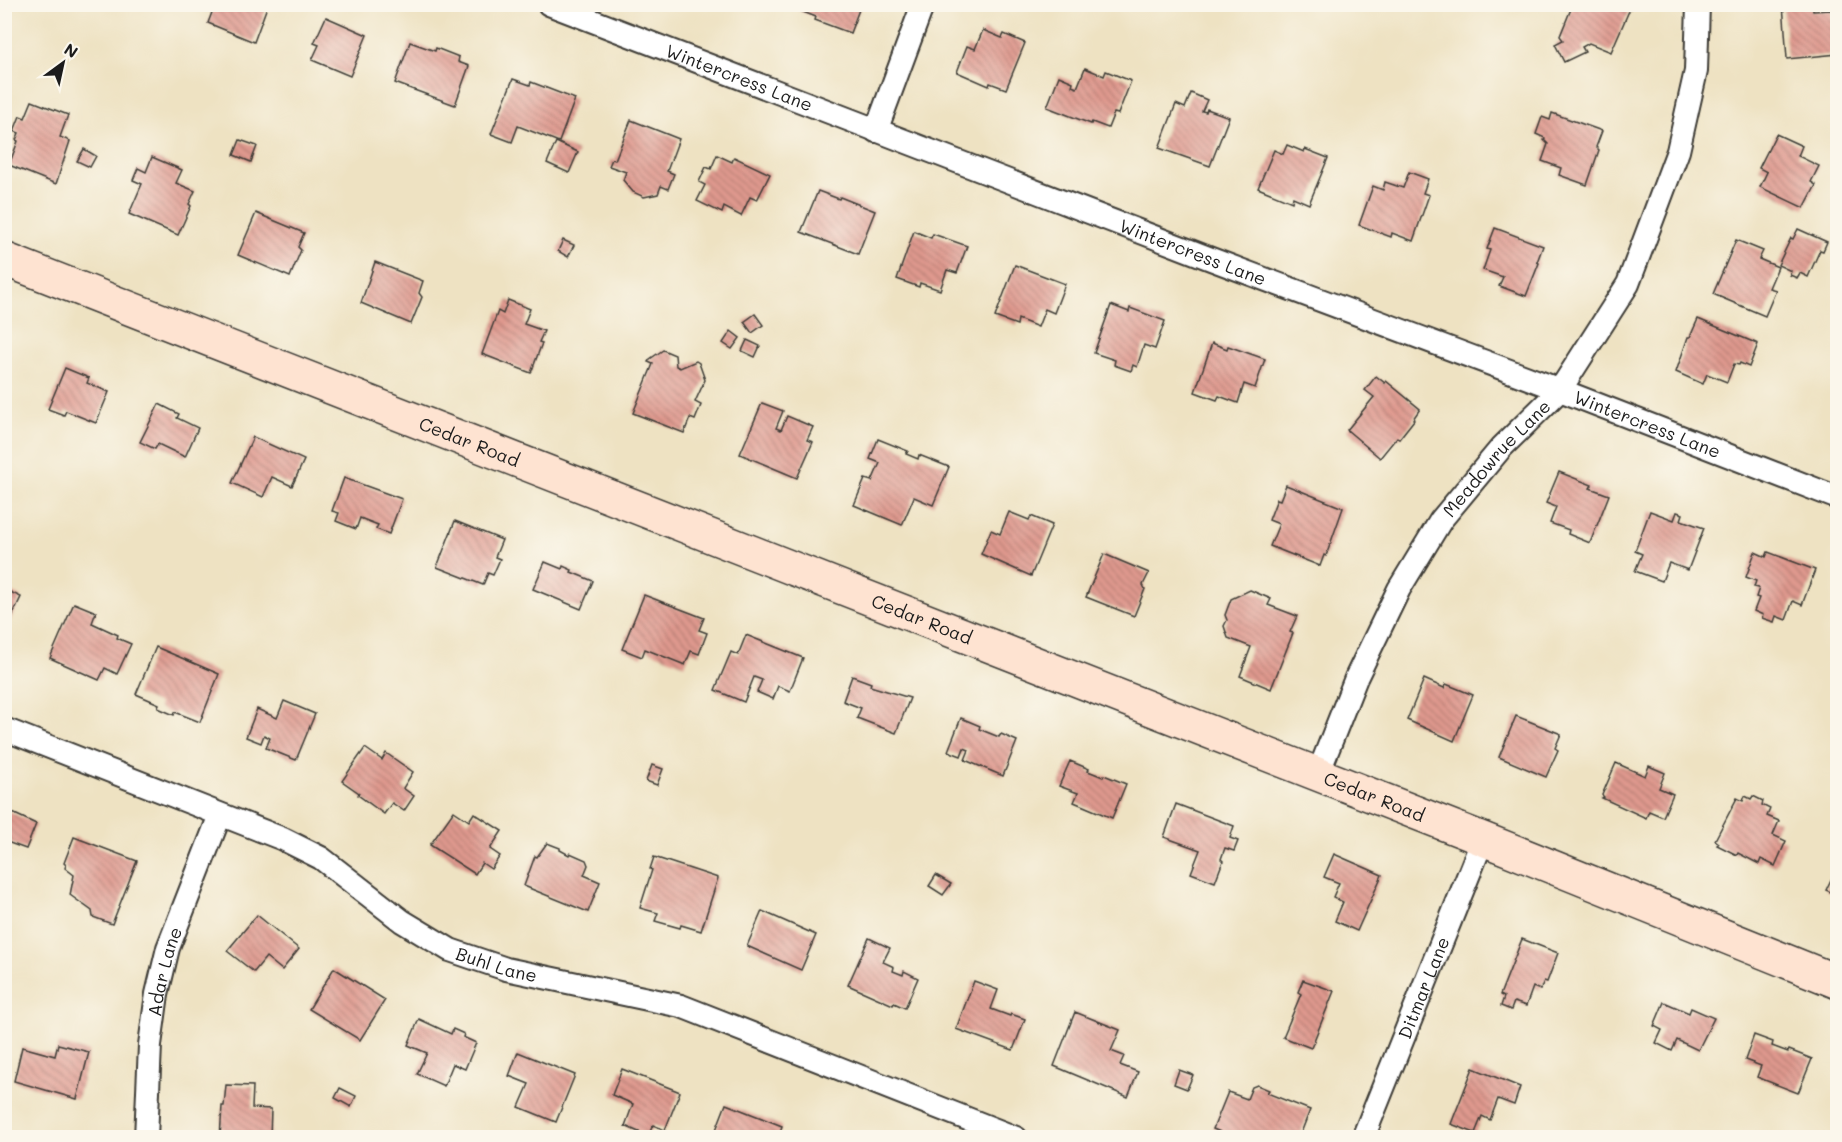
<svg xmlns="http://www.w3.org/2000/svg" width="1842" height="1142" viewBox="0 0 1842 1142" font-family="Mali,sans-serif">
  <defs>
    <pattern id="building-back-hatch" width="6" height="6" patternUnits="userSpaceOnUse" patternTransform="scale(1.5)"><rect width="6" height="6" fill="#df998e"/><path d="M-1 5l2 2M0 0l6 6M5-1l2 2" fill="none" stroke="#b47c73"/></pattern>
  </defs>
  <rect width="100%" height="100%" fill="#fbf7ec"/>
  <filter id="ink" filterUnits="userSpaceOnUse"><feTurbulence type="fractalNoise" baseFrequency=".0167" numOctaves="2"/><feDisplacementMap in="SourceGraphic" scale="12" xChannelSelector="R" yChannelSelector="G"/><feConvolveMatrix kernelMatrix="1 2 1 2 8 2 1 2 1" color-interpolation-filters="sRGB"/></filter>
  <filter id="wash" filterUnits="userSpaceOnUse"><feTurbulence type="fractalNoise" baseFrequency=".008" numOctaves="4" result="noise"/><feDisplacementMap in="SourceGraphic" scale="24" xChannelSelector="R" yChannelSelector="G"/><feGaussianBlur stdDeviation="1.35" result="paint"/><feColorMatrix in="noise" values="0 0 0 0 0 0 0 0 0 0 0 0 0 0 0 0 0 1.4 0 .05"/><feComposite in="paint" operator="in"/></filter>
  <g filter="url(#wash)">
    <rect width="100%" height="100%" fill="#eee2c2"/>
    <g id="blocks">
      <g fill="url(#building-back-hatch)">
        <path d="M268 4 254 42 208 23 214 7 208 4Z"/>
        <path d="M800 4H854L860 7 850 33 815 20 816 17 798 10Z"/>
        <path d="M1573 4H1632L1611 52 1589 43 1582 47 1585 52 1564 62 1555 44 1563 40 1560 36Z"/>
        <path d="M1783 4H1812L1813 11 1832 10 1833 30 1837 31 1838 54 1787 59Z"/>
        <path d="M326 17 367 35 350 76 312 60 319 45 314 43Z"/>
        <path d="M983 30 1002 38 1004 34 1025 43 1006 89 990 83 989 86 957 72 967 46 975 49Z"/>
        <path d="M410 42 435 51 436 48 459 57 458 62 469 66 455 105 395 83Z"/>
        <path d="M1085 68 1104 76 1106 71 1131 81 1118 114 1114 113 1108 128 1092 122 1091 124 1047 107 1059 76 1073 82 1072 86 1077 88Z"/>
        <path d="M513 79 530 85 531 82 575 99 559 142 518 126 512 142 491 134Z"/>
        <path d="M1191 93 1207 100 1202 111 1206 112 1207 109 1229 117 1210 166 1159 148 1176 104 1185 108Z"/>
        <path d="M32 101 68 115 60 137 70 141 56 184 9 165 18 141 16 140 19 133 14 131 20 116 25 118Z"/>
        <path d="M1552 113 1602 131 1596 147 1599 150 1587 185 1559 175 1561 168 1542 161 1548 144 1544 140 1545 138 1536 134 1542 117 1550 120Z"/>
        <path d="M631 120 679 139 667 171 674 174 668 189 661 186 658 194 644 197 633 192 623 180 626 172 609 166 612 159 615 160Z"/>
        <path d="M1776 134 1802 146 1798 156 1819 166 1811 182 1816 185 1804 208 1760 187 1767 172 1759 168Z"/>
        <path d="M240 140 257 146 251 162 234 155Z"/>
        <path d="M556 142 578 152 569 173 547 163Z"/>
        <path d="M1287 145 1304 152 1305 149 1328 158 1309 204 1293 197 1292 202 1258 188 1274 150 1283 154Z"/>
        <path d="M84 149 96 156 90 167 77 161Z"/>
        <path d="M717 155 732 162 734 157 770 174 757 200 750 197 741 216 724 207 722 213 697 201 705 185 699 182 706 167 711 169Z"/>
        <path d="M152 157 182 170 176 183 195 191 189 204 191 206 178 235 129 214 142 184 133 180 138 168 146 172Z"/>
        <path d="M1409 172 1428 179 1423 193 1429 195 1413 241 1392 233 1391 237 1359 225 1373 186 1383 190 1385 182 1403 188Z"/>
        <path d="M818 191 839 199 840 197 875 211 858 254 801 232Z"/>
        <path d="M256 213 304 233 298 247 301 250 290 277 238 255Z"/>
        <path d="M1495 228 1543 246 1537 262 1539 263 1526 296 1499 286 1503 277 1483 270 1490 250 1487 249Z"/>
        <path d="M1798 229 1827 242 1823 251 1820 250 1808 277 1800 273 1797 278 1790 275 1791 271 1778 265 1791 238 1793 239Z"/>
        <path d="M914 231 931 238 933 234 967 246 957 273 947 270 940 290 920 283 919 287 897 279Z"/>
        <path d="M563 240 574 245 568 257 558 251Z"/>
        <path d="M1736 240 1763 251 1759 259 1778 267 1769 288 1776 290 1765 316 1713 294Z"/>
        <path d="M375 262 423 281 419 293 422 297 411 324 361 303Z"/>
        <path d="M1015 265 1065 284 1054 313 1045 309 1038 327 1018 319 1017 325 995 317Z"/>
        <path d="M508 300 530 309 524 324 544 331 539 342 542 343 531 373 482 354 498 311 503 314Z"/>
        <path d="M1111 305 1129 312 1130 308 1165 321 1155 349 1144 345 1137 367 1133 365 1131 371 1114 365 1115 360 1094 353Z"/>
        <path d="M755 314 763 325 752 333 744 322Z"/>
        <path d="M1698 319 1758 344 1749 367 1740 363 1739 365 1734 364 1727 382 1707 374 1703 384 1676 372 1688 337H1690Z"/>
        <path d="M731 331 740 338 732 349 723 343Z"/>
        <path d="M747 340 760 346 755 357 742 351Z"/>
        <path d="M1212 343 1227 349 1228 346 1265 359 1255 388 1244 384 1238 403 1219 396 1217 400 1195 392Z"/>
        <path d="M663 350 675 355 676 366 680 368 696 361 699 363 705 380 695 402 701 405 695 420 690 418 684 433 633 413 653 364 648 362 650 359Z"/>
        <path d="M65 368 89 378 87 383 109 392 96 423 66 411 64 415 48 409Z"/>
        <path d="M1376 376 1385 383 1386 381 1420 409 1413 419 1414 420 1399 439 1397 437 1380 458 1347 430 1374 397 1365 390Z"/>
        <path d="M762 403 783 411 776 428 781 430 787 416 813 427 807 440 813 442 797 478 740 454Z"/>
        <path d="M159 404 179 414 177 418 198 428 185 457 158 444 155 449 140 442Z"/>
        <path d="M253 437 304 460 292 486 272 477 263 497 232 483Z"/>
        <path d="M878 439 908 451 906 454 918 459 919 455 949 467 933 505 914 497 902 525 854 505 865 479 872 481 880 463 870 459Z"/>
        <path d="M1559 472 1592 485 1590 488 1609 495 1590 543 1568 534 1569 530 1550 523 1556 507 1546 503Z"/>
        <path d="M344 478 402 499 389 534 376 529 378 525 360 518 356 529 336 521 339 513 332 511Z"/>
        <path d="M1286 485 1343 508 1326 556 1324 555 1320 566 1270 546 1279 524 1269 520 1277 499 1280 500Z"/>
        <path d="M1650 511 1674 520 1677 512 1683 514 1681 520 1704 528 1688 570 1669 563 1662 581 1635 571 1642 554 1635 551Z"/>
        <path d="M1009 512 1029 520 1031 516 1052 525 1031 576 981 554 991 530 1000 534Z"/>
        <path d="M455 521 502 540 495 557 500 559 493 575 488 573 483 585 437 567Z"/>
        <path d="M1755 552 1766 557 1768 552 1815 570 1802 605 1793 601 1786 620 1776 616 1774 622 1762 618 1763 615 1754 611 1759 598 1756 597 1759 588 1754 587 1756 581 1746 577Z"/>
        <path d="M1104 554 1149 573 1143 585 1145 589 1134 616 1086 597Z"/>
        <path d="M545 562 562 569 563 566 572 570 571 572 593 581 581 609 533 589Z"/>
        <path d="M4 589 21 597 4 633Z"/>
        <path d="M1250 590 1271 599 1268 605 1297 616 1290 632 1293 633 1271 689 1240 676 1251 647 1228 638 1224 626 1227 620 1225 615 1231 599Z"/>
        <path d="M644 595 704 618 699 630 707 633 699 654 691 651 685 665 645 649 642 657 622 649Z"/>
        <path d="M74 603 96 612 92 623 118 635 117 638 131 644 117 674 105 668 99 680 50 658Z"/>
        <path d="M746 635 803 658 790 691 778 686 773 699 757 692 762 680 754 677 744 702 715 690 731 652 738 655Z"/>
        <path d="M156 647 219 674 200 722 175 712 174 715 158 708 159 704 136 694Z"/>
        <path d="M852 676 871 683 870 686 910 698 896 733 857 718 861 708 843 701Z"/>
        <path d="M1424 679 1444 688 1446 684 1473 695 1454 741 1407 720Z"/>
        <path d="M284 701 315 714 296 760 266 748 270 738 264 735 261 743 246 737 257 709 277 718Z"/>
        <path d="M1516 716 1561 734 1555 748 1558 750 1546 777 1499 757Z"/>
        <path d="M961 718 980 726 979 729 999 737 1001 734 1017 741 1003 776 965 760 969 750 964 748 961 756 948 751Z"/>
        <path d="M365 748 382 760 386 753 413 772 403 788 414 796 404 811 392 803 384 814 358 795 359 793 342 781Z"/>
        <path d="M1070 761 1089 769 1088 771 1103 777 1104 775 1126 784 1112 818 1074 802 1078 793 1059 786Z"/>
        <path d="M1616 763 1645 776 1649 766 1665 773 1659 788 1673 794 1663 817 1649 811 1646 818 1602 798 1604 797 1602 795Z"/>
        <path d="M652 765 663 769 657 785 646 781Z"/>
        <path d="M1745 796 1751 799 1753 796 1763 801 1762 805 1770 809 1767 816 1779 821 1773 835 1786 841 1775 866 1761 859 1759 864 1738 853 1737 855 1717 845 1719 843 1715 840 1737 798 1743 801Z"/>
        <path d="M1176 804 1234 826 1230 838 1238 841 1234 851 1225 848 1221 859 1223 861 1215 882 1191 873 1200 850 1164 837Z"/>
        <path d="M4 809 36 824 26 849 4 841Z"/>
        <path d="M454 811 469 821 474 813 502 831 490 849 500 856 491 869 482 863 475 874 430 845Z"/>
        <path d="M74 837 137 861 112 924 93 917 92 911 70 895 74 875 65 868 66 865 64 863Z"/>
        <path d="M547 843 560 848V850L569 855 570 853 586 860 588 865 584 875 600 882 588 912 524 886 535 856 537 857Z"/>
        <path d="M1334 854 1382 875 1357 931 1335 921 1343 902 1333 897 1339 883 1324 877Z"/>
        <path d="M654 857 718 878 701 931 681 925 680 928 655 921 658 913 640 908 652 870 650 869Z"/>
        <path d="M1838 865V895L1826 890Z"/>
        <path d="M936 875 951 884 943 895 929 886Z"/>
        <path d="M762 911 816 935 801 970 747 946Z"/>
        <path d="M257 915 299 949 282 970 266 957 254 972 227 951Z"/>
        <path d="M869 938 890 948 883 962 894 967 893 971 903 975 904 971 918 978 905 1008 894 1003 893 1005 848 985Z"/>
        <path d="M1522 939 1558 953 1547 982 1544 981 1540 990 1533 987 1526 1006 1514 1002 1511 1010 1501 1006 1504 997 1500 995Z"/>
        <path d="M334 968 385 1000 360 1040 309 1009Z"/>
        <path d="M1303 980 1334 991 1311 1048 1283 1037 1301 994 1298 992Z"/>
        <path d="M974 981 998 990 991 1009 1010 1016 1011 1014 1025 1019 1013 1050 956 1029Z"/>
        <path d="M1664 1002 1689 1013 1691 1008 1714 1018 1698 1050 1677 1040 1672 1051 1656 1043 1662 1030 1654 1026Z"/>
        <path d="M1075 1012 1120 1030 1111 1051 1124 1056 1120 1065 1138 1072 1128 1097 1054 1066Z"/>
        <path d="M419 1019 451 1034 453 1029 464 1034 463 1037 476 1043 465 1069 453 1064 444 1086 417 1074 427 1053 408 1045Z"/>
        <path d="M1754 1035 1773 1042 1772 1046 1788 1052 1789 1050 1812 1059 1798 1093 1757 1077 1761 1066 1745 1060Z"/>
        <path d="M58 1044 89 1052 77 1099 14 1081 22 1047 55 1056Z"/>
        <path d="M518 1052 575 1075 556 1122 519 1107 529 1084 509 1076Z"/>
        <path d="M1473 1068 1520 1087 1514 1105 1498 1099 1490 1120 1482 1116 1475 1133 1451 1124Z"/>
        <path d="M622 1069 680 1092 665 1130 653 1125 648 1136 625 1126 633 1104 612 1095Z"/>
        <path d="M1179 1070 1193 1075 1187 1089 1174 1084Z"/>
        <path d="M226 1085 253 1086 252 1108 271 1109 270 1138H220L222 1106H224Z"/>
        <path d="M1257 1085 1269 1090 1267 1093 1310 1110 1299 1138H1235L1213 1129 1228 1092 1247 1099 1252 1087Z"/>
        <path d="M340 1088 356 1096 351 1107 335 1098Z"/>
        <path d="M726 1104 782 1126 778 1138H721L714 1135Z"/>
      </g>
    </g>
  </g>
  <g filter="url(#ink)">
    <use href="#blocks" fill-opacity="0" stroke="#3c3a35" stroke-width="1.5"/>
    <g fill="none" stroke-linecap="round" stroke-linejoin="round">
      <g stroke="#3c3a35" stroke-width="26">
        <g id="street">
          <path id="s1" d="M549 4 1211 259 1560 390 1838 498"/>
          <path d="M876 131 923 4"/>
          <path id="s2" d="M4 729 283 839 321 858 402 921 450 950 506 969 681 1006 1016 1138"/>
          <path id="s3" d="M1318 774 1356 678 1399 589 1441 520 1501 448 1560 390 1628 284 1678 151 1696 71 1698 4"/>
          <path id="s4" d="M146 1138 150 1045 157 994 168 948 220 815"/>
          <path id="s5" d="M1363 1138 1483 839"/>
        </g>
      </g>
      <g stroke="#3c3a35" stroke-width="36">
        <g id="secondary">
          <path id="s6" d="M4 259 1483 839 1838 982"/>
        </g>
      </g>
      <use href="#street" stroke="#fff" stroke-width="22"/>
      <use href="#secondary" stroke="#fee3d1" stroke-width="33"/>
    </g>
  </g>
  <g text-anchor="middle" dominant-baseline="central" stroke-width="4.5" stroke-linejoin="round" paint-order="stroke">
    <g font-size="18" fill="#1c1c1c" stroke="#fbf7ec">
      <text stroke="none"><textPath href="#s1" startOffset="204">Wintercress Lane</textPath></text>
      <text stroke="none"><textPath href="#s1" startOffset="690">Wintercress Lane</textPath></text>
      <text stroke="none"><textPath href="#s1" startOffset="1176">Wintercress Lane</textPath></text>
      <text stroke="none"><textPath href="#s6" startOffset="500">Cedar Road</textPath></text>
      <text stroke="none"><textPath href="#s3" startOffset="366">Meadowrue Lane</textPath></text>
      <text stroke="none"><textPath href="#s6" startOffset="986">Cedar Road</textPath></text>
      <text stroke="none"><textPath href="#s6" startOffset="1472">Cedar Road</textPath></text>
      <text stroke="none"><textPath href="#s2" startOffset="550">Buhl Lane</textPath></text>
      <text stroke="none"><textPath href="#s4" startOffset="168">Adar Lane</textPath></text>
      <text stroke="none"><textPath href="#s5" startOffset="162">Ditmar Lane</textPath></text>
    </g>
  </g>
  <rect width="1842" height="1142" fill="none" stroke="#fbf7ec" stroke-width="24"/>
  <g transform="translate(63 63) rotate(33)" stroke="#fbf7ec" stroke-width="4.5" paint-order="stroke">
  <path d="M0-4.5L10 22L0 15L-10 22Z" fill="#1c1c1c"/>
  <text y="-9" font-size="16" font-weight="bold" text-anchor="middle" fill="#1c1c1c">N</text>
  </g>
</svg>
